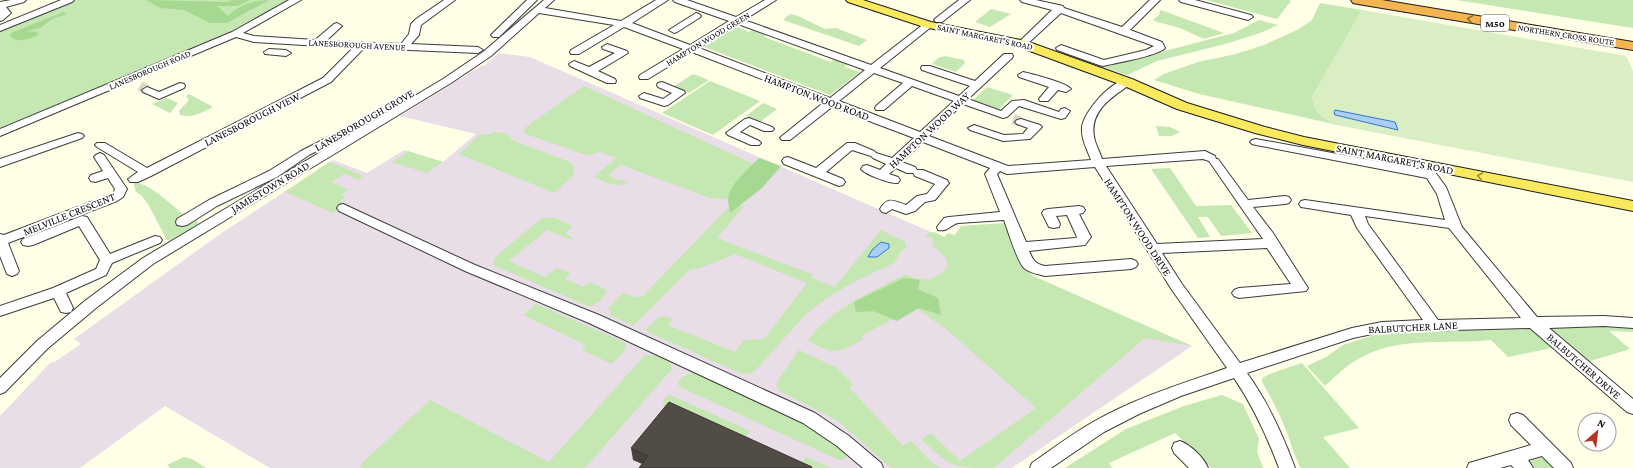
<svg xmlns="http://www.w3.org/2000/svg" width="1633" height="468" viewBox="0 0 1633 468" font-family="'Crimson Pro',serif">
  <rect width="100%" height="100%" fill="#fffee6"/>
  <path fill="#e9dde8" d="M499 53 530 57 1192 346 1012 468H270L165 406 80 468H0V416L50 363 56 361 81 344 74 339 223 232 333 160 367 173 404 150 443 162 476 134 400 116 481 66 485 65Z"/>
  <g fill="#c5e7b1">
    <path d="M73 0H292L232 32 0 131V31Z"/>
    <path d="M1206 0H1289L1291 1 1277 19Z"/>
    <path d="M1456 0H1633V28Z"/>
    <path d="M1320 3 1362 10 1312 97 1329 121 1347 127 1199 94 1154 80 1164 74 1198 62 1236 54 1264 45 1299 29 1312 20Z"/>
    <path d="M991 9 1011 14 990 27 975 22Z"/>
    <path d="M1160 10 1166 12 1224 33 1204 39 1180 28 1154 21 1153 20 1159 15Z"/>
    <path d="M790 14 798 16 825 29 836 28 867 40 859 46 783 20Z"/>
    <path d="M1259 20 1278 25 1260 33 1229 43 1157 61 1127 75 1103 67 1234 33Z"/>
    <path d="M737 27 749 32 754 29 768 34 764 37 831 62 835 59 848 64 844 67 860 72 830 95 704 47Z"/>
    <path d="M945 56 964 60 965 63 956 72 932 64 938 58Z"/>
    <path d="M693 74 709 80 689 93 673 87Z"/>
    <path d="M710 81 760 101 713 135 662 113Z"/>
    <path d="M584 86 771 172 746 201 710 198 621 165 608 175 619 181 623 180 629 182C617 189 607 182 595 178L596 175 616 158 600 152 586 155 526 134 524 131 526 127Z"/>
    <path d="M987 87 1013 95 999 109 973 100Z"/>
    <path d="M189 94 213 107C201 113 193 118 180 115L179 111 189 100 186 96Z"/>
    <path d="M167 98 178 103 170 113 152 104Z"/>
    <path d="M763 103 777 109 760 122 746 116Z"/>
    <path d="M1156 126 1170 127 1180 132 1171 136H1159Z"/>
    <path d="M493 132 506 133 514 141 570 162 574 167 573 176 554 193 459 154 481 134 488 135Z"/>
    <path d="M408 151 443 162 427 173 392 162Z"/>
    <path d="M329 162 363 176 358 180 344 174 331 182 348 189 341 195 345 197 340 201 347 204 333 213 285 192Z"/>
    <path d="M1170 168 1196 206 1231 205 1252 233 1221 236 1208 217H1198L1210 237 1198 238 1151 169Z"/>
    <path d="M133 182C148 182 172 205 184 215L179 220 194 219 198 222V224L169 241 167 240 148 204 141 195 136 192Z"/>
    <path d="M734 204 744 206 717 238 814 275 811 278 835 287 881 230 905 242 906 248 901 251 894 263 854 282 830 296 806 314 756 370 751 373 742 374 648 332 646 329 659 317H666L673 319 668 325 735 352 744 340 764 339 807 283 735 254 703 267 689 270 633 326 610 315 611 311 608 309 623 293 636 297H642L722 214Z"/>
    <path d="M542 218H555L573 226 565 233 573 238 572 240 547 230 509 261 545 277 557 268 570 273 565 279 584 287 590 282 607 290C603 299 598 303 590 307L495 266 493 262 495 257Z"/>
    <path d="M1005 223 1024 266 1033 273 1031 275 1192 346 1145 338 994 468C953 468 952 468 921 439L931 433 960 461 1036 408 947 330 915 307 861 336 863 339C840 353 832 356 808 340 832 308 871 292 906 274 920 283 937 281 947 267L946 258 931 244H933L932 237H925L929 233 934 232 944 237 948 233 955 235 961 226Z"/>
    <path d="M536 304 626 343 625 350 612 364 582 350 586 345 523 315Z"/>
    <path d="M1607 325 1633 327V332L1609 331 1630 349 1581 364 1561 346 1508 357 1491 340C1446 345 1399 335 1358 359 1346 366 1335 376 1325 386L1307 366 1326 357 1343 345 1371 336 1386 333 1540 326Z"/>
    <path d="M799 350 837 368 853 384 849 387 903 446 911 441 931 462 940 468H891L838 421 780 391 777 387 778 380Z"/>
    <path d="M645 355 656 356 669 361 672 369 585 468H362L359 466 430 400 549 462Z"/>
    <path d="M1302 363 1359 428 1323 437 1350 468H1301C1294 456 1291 443 1286 430 1279 413 1271 397 1262 382V378L1272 373Z"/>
    <path d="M697 372 795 416 848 452 844 460H839L680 387 678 384C681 375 689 374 697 372Z"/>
    <path d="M670 395 750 431 745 438 800 464 806 457 831 468H791L667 410 663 404 666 396Z"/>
    <path d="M1222 395 1243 404 1259 439 1257 452 1263 468H1211L1175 433 1109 463 1112 468H1065L1126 429 1184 406Z"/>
    <path d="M184 457 192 459 206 468H170L167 465Z"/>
    <path d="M1540 458 1551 460 1559 468H1533L1530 465V461Z"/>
  </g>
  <g fill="#a6d891">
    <path d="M146 0 228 2 233 0H250L237 6H217L228 16C237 6 256 0 269 0L227 23H210L184 10 161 8Z"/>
    <path d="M64 12 67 14 52 19 40 28 26 31 38 32V35C30 39 17 44 10 36L11 33Z"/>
    <path d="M759 158 781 166 762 188 730 213C729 207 727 200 729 194 733 182 750 167 759 158Z"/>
    <path d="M904 278 920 280 918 289 938 298 941 315 919 308 897 321 873 311 856 312 854 302Z"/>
  </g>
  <path fill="#d9efc3" d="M1362 10 1626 56 1633 71V182L1347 127C1329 121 1314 119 1312 97Z"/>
  <g fill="#abcef5" stroke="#37c">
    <path d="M1335 110 1395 122 1398 130 1335 115 1334 112Z"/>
    <path d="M881 242 889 244V248L877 257H868L872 250Z"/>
  </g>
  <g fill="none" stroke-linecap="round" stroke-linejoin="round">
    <g stroke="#dad9c5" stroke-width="10" stroke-dasharray="10 5.5" stroke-linecap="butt">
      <path d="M140 86 147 90"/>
      <path d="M1013 119 1021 122"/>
    </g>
    <g stroke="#3c3c3c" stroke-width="2">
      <g id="minor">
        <path d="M11 0H26L24 2 6 7 11 13 3 20 0 21V2Z"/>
        <path d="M61 0H74L72 2 0 31V25Z"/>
        <path d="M289 0H301L243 33 254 36 315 40 334 24 337 23 342 26 326 41 401 44 409 34 411 24 416 19 444 0H455L421 25 419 35 411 44 478 47 483 50 478 53 364 48 331 82 151 176 138 182H130L128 179 138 172 97 147 95 145 97 143H105L147 168 323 78 353 48 254 42 236 37 0 136V129L232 32Z"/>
        <path d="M527 0H537L499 37H493L491 35 493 33Z"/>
        <path d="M544 0H554L545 8 621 21 656 0H668L632 23 690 45 729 21 675 2 673 0H687L736 17 765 0H776L744 20 871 65 925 23H931L933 25 931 27 880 68 959 96 970 86 922 70 921 68 922 66H930L975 81 1004 54H1012L1013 56 1012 58 968 99 1001 111 1012 101 1024 100 1059 112 1061 109 1065 108 1070 111 1065 118 1061 119 1019 106 1007 117 1003 118 963 104 929 136 1008 166 1091 160C1087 149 1081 139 1082 127 1084 111 1114 76 1131 80L1132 82 1131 84C1110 98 1087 113 1095 141 1097 147 1100 153 1102 159L1205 151 1215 156 1216 159H1218L1248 200 1285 196 1289 197 1291 200 1289 203 1285 204 1253 207 1273 233 1306 285 1308 288 1306 291 1239 298 1234 296 1232 293 1234 290 1239 288 1291 284 1267 248 1162 253 1182 284 1240 363 1352 328 1382 322 1423 320 1357 228 1351 215 1301 207 1299 204 1301 201 1305 200 1445 220 1437 194 1427 178 1256 145 1252 144 1250 142 1252 140 1256 139 1435 172 1446 187 1462 227 1537 317 1604 316 1633 318V328L1604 326 1549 328 1633 399V414L1627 412 1530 328 1382 332 1353 338 1247 373C1268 402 1283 435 1295 468H1279C1267 436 1253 406 1234 378L1181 396 1139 414 1104 432 1051 468H1030L1032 463C1052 449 1072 434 1093 422 1135 398 1181 384 1227 368L1172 290 1095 167 1007 174 1000 171 997 174 1026 242 1076 238 1077 237 1067 215 1056 216 1060 224 1059 227 1054 228 1049 227 1042 213 1044 210 1048 209 1079 206 1083 207 1085 210 1083 213 1079 214 1091 237 1085 245 1029 251C1033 260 1035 264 1045 266L1131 259 1136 261 1138 264 1136 267 1131 269 1045 276C1038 274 1030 273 1024 268 1017 261 1008 231 1004 220L958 223C950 225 948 232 938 230L937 227 944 218 949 217 1000 212 985 174 990 168 923 142 902 162 915 167 917 170H923L947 180 949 183 935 200 925 202 915 211 906 214 892 209 886 213 882 212 880 209C888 196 893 201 906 205L917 196 927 194 935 184 915 176 913 173H907L896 168 889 174 898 177 900 180 898 183C891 184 866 175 861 169L863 166 867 165 880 170 886 164 873 158 871 156 852 150 826 172 843 179 845 182 843 185 839 186 784 164 782 161 784 158 788 157 816 168 847 143H855L874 151 876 153 892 158 914 138 832 107 790 140H782L780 138 782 136 823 103 692 52 648 79H640L639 77 640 75 683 49 624 27 579 54H571L570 52 571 50 614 25 539 13 491 56 451 83 153 264 96 308 47 349 5 392 0 394V378L37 341 86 300 143 258 443 79 483 52ZM738 24 865 70 830 98 699 48ZM874 73 903 83 876 106 875 108 876 110H884L912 86 954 101 920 132 839 101ZM1203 159 1209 161 1263 239 1157 244 1106 166ZM1365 216 1449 228 1521 318 1438 320 1368 224Z"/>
        <path d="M959 0H970L942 22H936L934 20 936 18Z"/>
        <path d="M1020 0H1036L1063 6 1064 8 1122 27 1150 0H1160L1130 30 1162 42 1165 48C1158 56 1115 63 1103 66L1099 65 1057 50 1056 48 1061 45 1104 60 1146 50 1154 46 1061 13 1025 46H1019L1017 44 1019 42 1052 10 1022 2Z"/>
        <path d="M1179 0H1195L1251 15 1253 17 1248 20 1181 2Z"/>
        <path d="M696 13 699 14 701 16 699 18 677 32 674 33 669 30Z"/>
        <path d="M607 44 627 51 628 53 598 71 615 79 616 81 615 83H607L570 66 569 64 574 61 589 67 615 53 603 49 602 47Z"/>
        <path d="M269 49 286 50 291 53 286 56 265 54 264 52Z"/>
        <path d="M1023 72C1032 74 1067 83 1071 89L1066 92 1058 90 1048 101H1040L1039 99 1049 87 1019 77 1018 75Z"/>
        <path d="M662 82 684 91 685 93 668 105 664 106 640 98 639 96 644 93 663 99 672 93 658 87 657 85 658 83Z"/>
        <path d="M180 83 184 84 185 86 184 88 159 99 143 92 142 90 147 87 159 92Z"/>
        <path d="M749 118 772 127 774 129 772 131H764L750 125 740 132 759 141 761 143 759 145H751L728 135 726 133 745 119Z"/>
        <path d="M1021 119 1040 125 1042 127 1030 139 1003 141 970 130 968 128 974 125 1004 135 1023 134 1028 128 1017 124 1015 122 1017 120Z"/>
        <path d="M354 124 360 127 358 129 309 155 277 177 217 206 187 225 182 226 177 225 176 222 177 219 209 200 269 171 301 151Z"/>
        <path d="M78 133 82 134 84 136 82 138 0 167V159Z"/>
        <path d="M100 153 104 155 127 189 123 197 117 201 8 243 19 271 17 274 12 276 7 274 0 256V234L4 235 109 195 114 192 115 189 108 178 95 182 91 181 89 178 91 175 103 171 94 157 96 155Z"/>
        <path d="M343 204 475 265 599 315 815 413 849 436 881 463 883 468H863L837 446 803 423 589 323 465 271 339 211 337 208 339 205Z"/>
        <path d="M82 216 87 217 110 254 155 236 160 237 162 240 160 243 112 263 106 275 66 293 73 308 71 312 66 313 61 312 54 298 0 316V306L53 288 96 269 100 260 79 226 33 245 28 246 23 245 21 242 23 239Z"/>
        <path d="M1517 413 1523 415 1571 463 1573 468H1554L1542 456 1528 460 1533 468H1514L1511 465 1500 468H1467L1469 463 1531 445 1511 425 1509 420 1511 415Z"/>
        <path d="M1180 441C1191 445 1204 458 1208 468H1189L1174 453 1172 448 1174 443Z"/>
      </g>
    </g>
    <g stroke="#1a1a1a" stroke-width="2">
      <path id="major" d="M846 0H863L931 22 1026 41 1132 79 1187 103 1265 127 1304 137 1633 201V211L1303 145 1255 133 1177 109 1122 85 1019 47 924 27 848 2Z"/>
    </g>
    <g stroke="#1a1a1a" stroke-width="2">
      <path id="highway" d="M1351 0H1382L1633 42V50L1358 4 1353 3Z"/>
    </g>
    <use href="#minor" fill="#fff" fill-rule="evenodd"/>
    <use href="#major" fill="#f8ea5c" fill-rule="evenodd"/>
    <use href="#highway" fill="#f4b44f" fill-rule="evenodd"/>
  </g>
  <path fill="#47413c" d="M631 448 812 467V468H639L642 464 633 460Z"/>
  <path fill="#524c46" stroke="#393531" d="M669 402 812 467 811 468H639L648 456 631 448Z"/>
  <defs><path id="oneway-chevron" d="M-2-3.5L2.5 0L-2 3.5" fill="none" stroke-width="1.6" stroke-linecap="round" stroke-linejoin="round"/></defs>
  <use stroke="#8a6730" href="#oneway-chevron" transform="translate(1470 19) rotate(-171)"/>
  <use stroke="#98903b" href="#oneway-chevron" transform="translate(1480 176) rotate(-169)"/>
  <g text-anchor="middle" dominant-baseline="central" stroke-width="4" stroke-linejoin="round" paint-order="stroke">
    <g font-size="9" fill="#090909" stroke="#fff">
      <text transform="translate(1566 35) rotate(9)">NORTHERN CROSS ROUTE</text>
      <text transform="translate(985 37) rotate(12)">SAINT MARGARET'S ROAD</text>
      <text transform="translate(708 39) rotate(-31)">HAMPTON WOOD GREEN</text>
      <text transform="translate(357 45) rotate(3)">LANESBOROUGH AVENUE</text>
      <text transform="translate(150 70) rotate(-23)">LANESBOROUGH ROAD</text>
    </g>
    <rect fill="#fff" stroke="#535353" stroke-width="1" x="1481" y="15" width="28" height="16" rx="3"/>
    <g font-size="10" font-weight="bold" fill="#090909">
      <text x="1495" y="23">M50</text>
    </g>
    <g font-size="11" fill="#090909" stroke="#fff">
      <text transform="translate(817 97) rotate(21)">HAMPTON WOOD ROAD</text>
      <text transform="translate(252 119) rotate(-27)">LANESBOROUGH VIEW</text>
      <text transform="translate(364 120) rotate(-30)">LANESBOROUGH GROVE</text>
      <text transform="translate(929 130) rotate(-43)">HAMPTON WOOD WAY</text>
      <text transform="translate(1395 159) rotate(11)">SAINT MARGARET'S ROAD</text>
      <text transform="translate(270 187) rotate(-31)">JAMESTOWN ROAD</text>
      <text transform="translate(69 214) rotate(-22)">MELVILLE CRESCENT</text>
      <text transform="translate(1138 227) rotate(57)">HAMPTON WOOD DRIVE</text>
      <text transform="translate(1413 327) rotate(-3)">BALBUTCHER LANE</text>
      <text transform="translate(1584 366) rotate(41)">BALBUTCHER DRIVE</text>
    </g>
  </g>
  <g transform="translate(1597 432) rotate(28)"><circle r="19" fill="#ffffff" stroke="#9d9d9d"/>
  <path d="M0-3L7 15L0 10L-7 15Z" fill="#b73323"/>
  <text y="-6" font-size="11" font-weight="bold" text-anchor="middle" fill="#090909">N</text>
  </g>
</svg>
